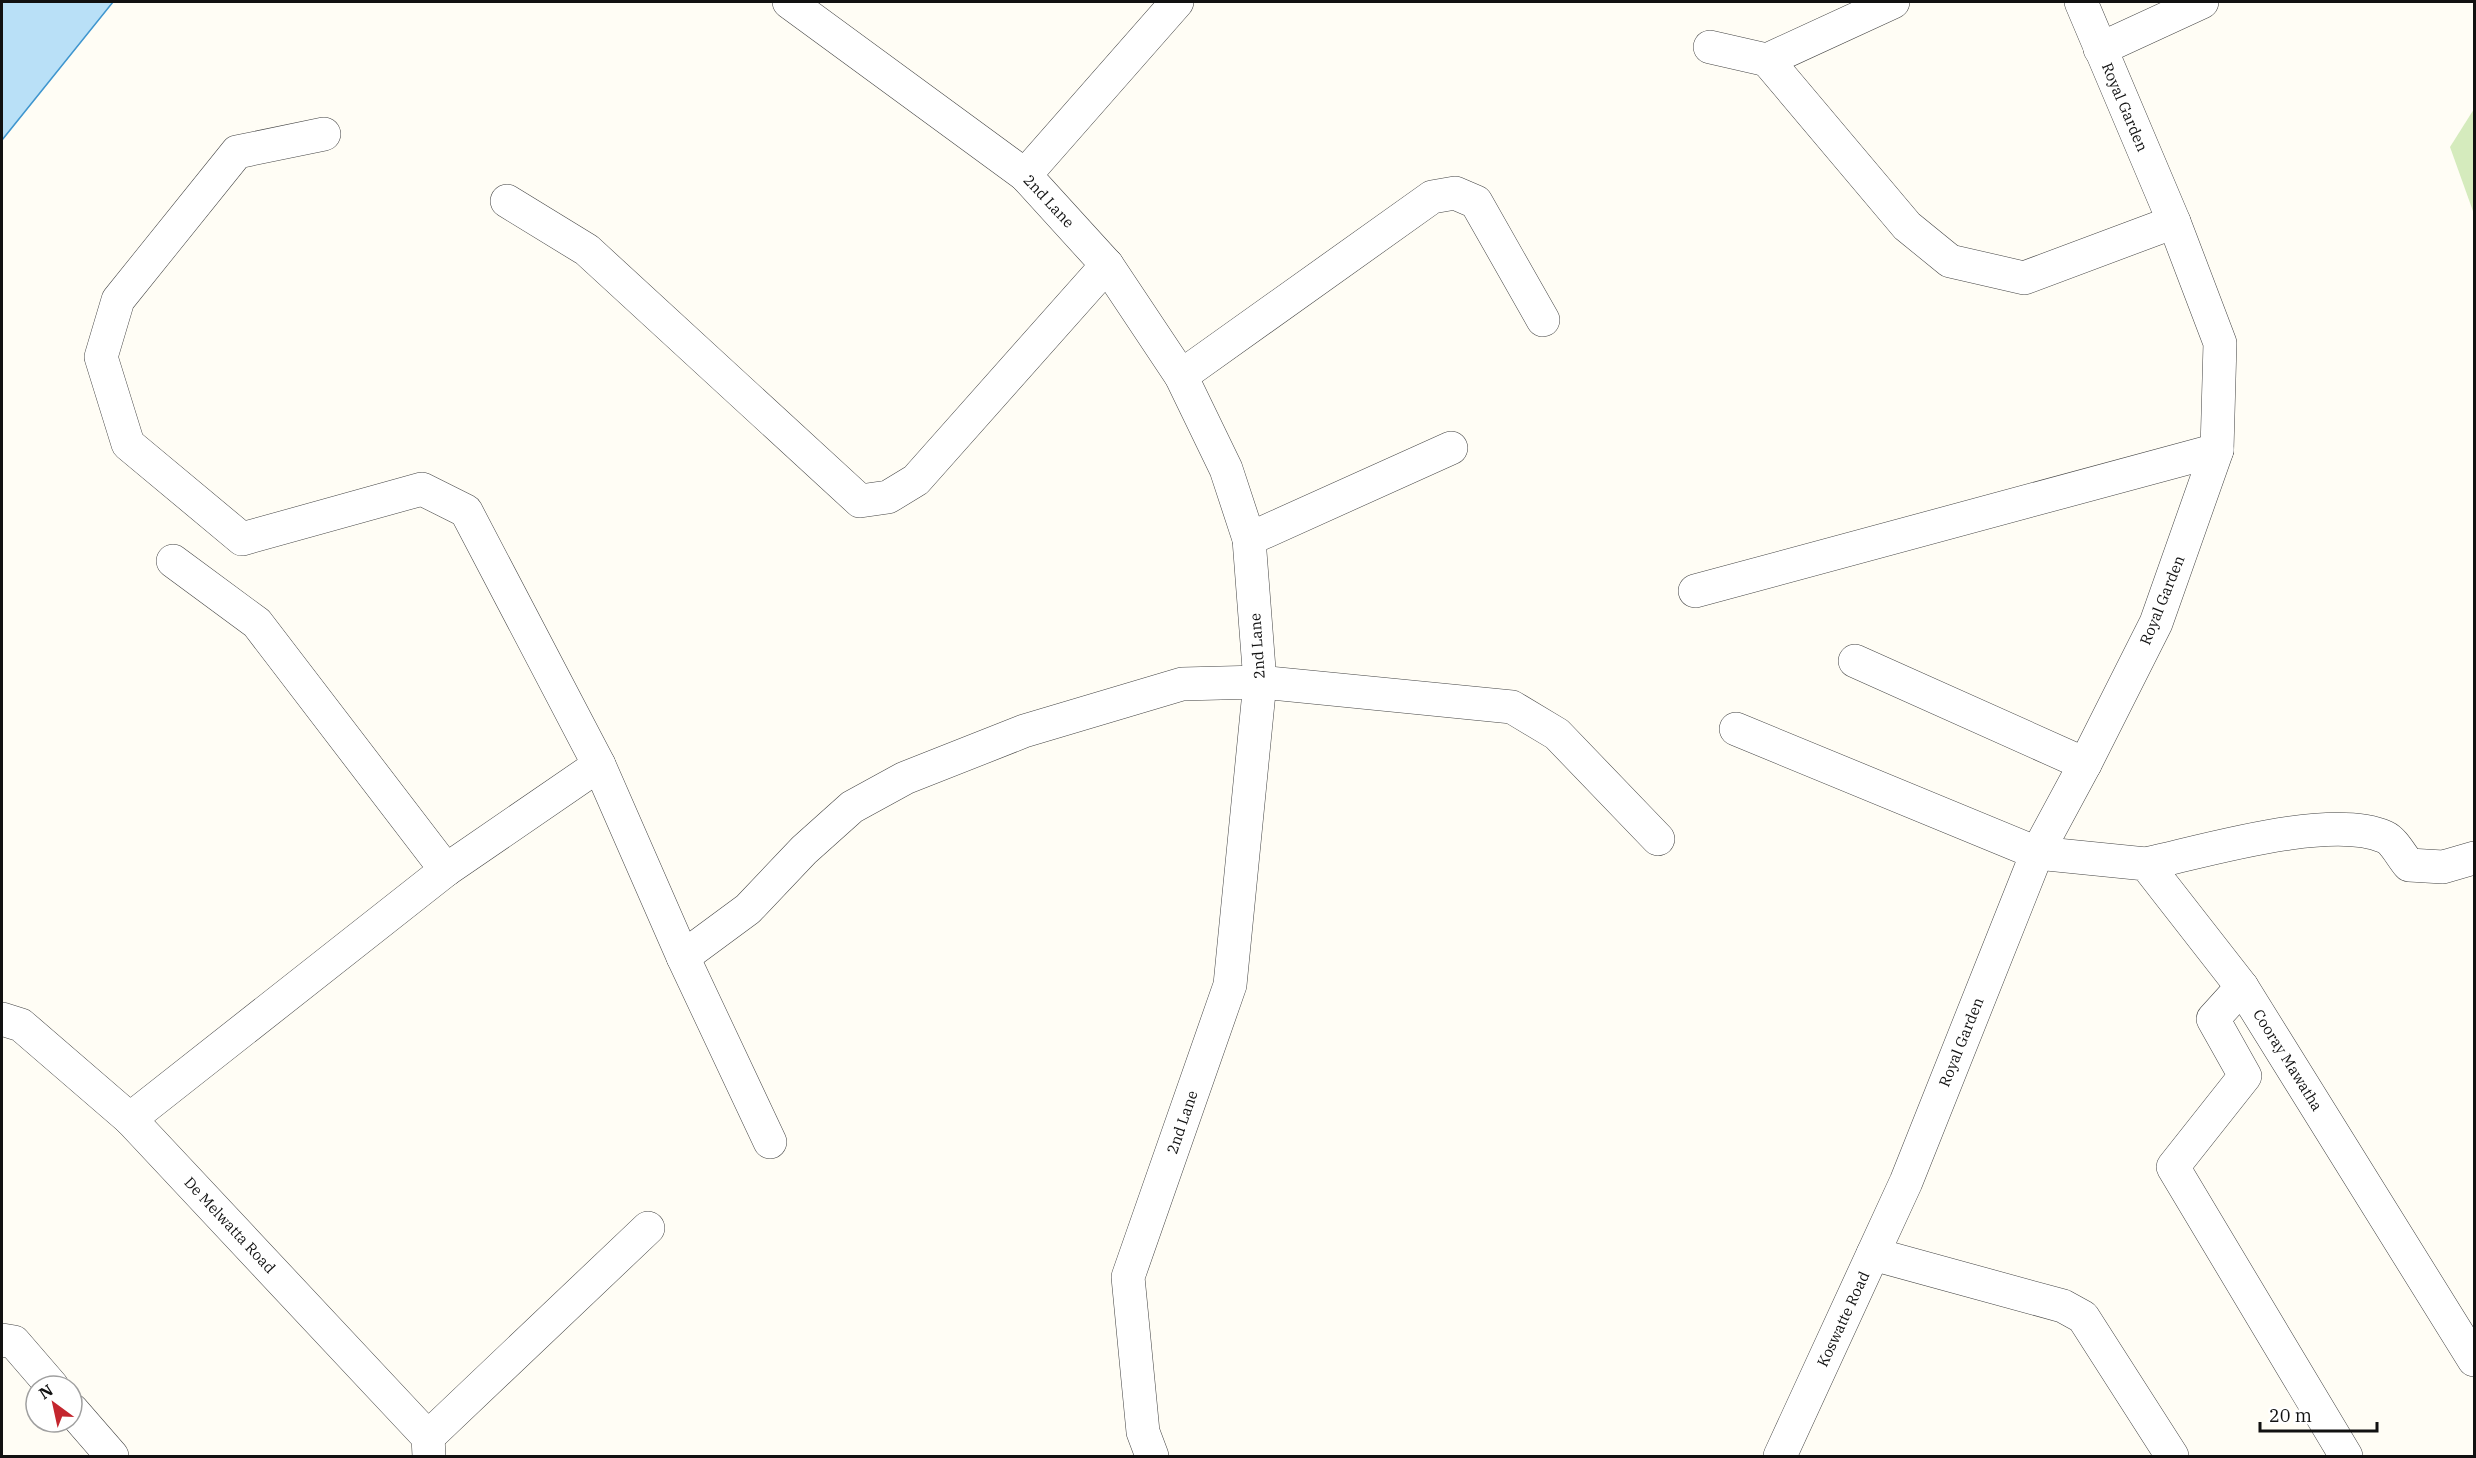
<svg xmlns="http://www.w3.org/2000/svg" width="2476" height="1458" viewBox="0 0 2476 1458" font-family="'IBM Plex Serif',serif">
  <rect width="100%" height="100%" fill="#fffdf5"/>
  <path fill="#d5ebbd" d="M2474 109V214L2450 147Z"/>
  <path fill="#b9e0f7" stroke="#3f96cf" stroke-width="1.5" d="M2 2H113L2 140Z"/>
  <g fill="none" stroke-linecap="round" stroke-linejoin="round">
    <g stroke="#444" stroke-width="34">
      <g id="minor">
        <path d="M789 2 1025 175 1107 265 1181 376 1226 469 1249 539 1260 682 1230 985 1128 1277 1143 1432 1152 1456"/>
        <path d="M1710 47 1767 60 1893 2"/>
        <path d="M2100 49 2202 2"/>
        <path d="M1767 60 1907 226 1950 261 2024 278 2174 222"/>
        <path d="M324 134 237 152 118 300 101 357 128 444 242 539 422 489 466 511 599 765 683 957 770 1142"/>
        <path d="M1025 175 1177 2"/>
        <path d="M507 201 587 250 860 501 888 497 916 480 1107 265"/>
        <path d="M1181 376 1432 197 1455 193 1476 202 1543 320"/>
        <path d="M1249 539 1451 448"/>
        <path d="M173 561 257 623 446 870"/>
        <path d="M1695 591 2217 450"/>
        <path d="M1855 661 2085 764"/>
        <path d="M1736 729 2037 853 2146 864 2242 987 2474 1360"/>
        <path d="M2146 864C2205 851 2331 813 2385 837 2394 841 2402 857 2409 865L2443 867 2474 858"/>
        <path d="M683 957 748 909 804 850 852 807 905 778 1024 731 1182 684 1260 682 1512 707 1557 734 1658 839"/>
        <path d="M2242 987 2213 1019 2245 1076 2173 1167 2346 1456"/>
        <path d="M2 1019 21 1025 130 1119 428 1437 429 1456"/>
        <path d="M130 1119 446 870 599 765"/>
        <path d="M1873 1254 2063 1306 2083 1317 2172 1456"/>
        <path d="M2 1340 14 1342 52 1386"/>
        <path d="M72 1410 112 1456"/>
        <path d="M428 1437 648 1228"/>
      </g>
    </g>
    <g stroke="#444" stroke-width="34">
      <path id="tertiary" d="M1780 1456 1906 1182 2037 853 2085 764 2156 623 2217 450 2220 343 2174 222 2081 2"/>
    </g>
    <use href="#minor" stroke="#fff" stroke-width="33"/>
    <use href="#tertiary" stroke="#fff" stroke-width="33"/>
  </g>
  <g text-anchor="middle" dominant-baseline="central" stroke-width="6" stroke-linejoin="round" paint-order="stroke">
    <g font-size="15" fill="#111" stroke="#fff">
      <text transform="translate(2125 107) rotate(67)">Royal Garden</text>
      <text transform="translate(1049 201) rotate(47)">2nd Lane</text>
      <text transform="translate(2162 600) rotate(-68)">Royal Garden</text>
      <text transform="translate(1257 646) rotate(-94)">2nd Lane</text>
      <text transform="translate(1961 1042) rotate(-68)">Royal Garden</text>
      <text transform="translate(2288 1060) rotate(58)">Cooray Mawatha</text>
      <text transform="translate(1182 1122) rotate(-71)">2nd Lane</text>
      <text transform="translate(230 1225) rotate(47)">De Melwatta Road</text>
      <text transform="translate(1843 1319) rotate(-65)">Koswatte Road</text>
    </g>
  </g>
  <rect width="2476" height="1458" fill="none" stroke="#111111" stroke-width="6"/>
  <g transform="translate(54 1404) rotate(327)"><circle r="28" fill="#ffffff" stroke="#a0a0a0" stroke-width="1.5"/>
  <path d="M0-4.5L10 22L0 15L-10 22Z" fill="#c4262e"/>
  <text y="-9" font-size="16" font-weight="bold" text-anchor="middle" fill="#111111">N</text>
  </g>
  <path d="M2260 1422v9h117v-9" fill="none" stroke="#111111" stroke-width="3"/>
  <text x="2269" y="1422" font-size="18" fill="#111111" stroke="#ffffff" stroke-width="4.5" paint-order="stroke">20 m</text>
</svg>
